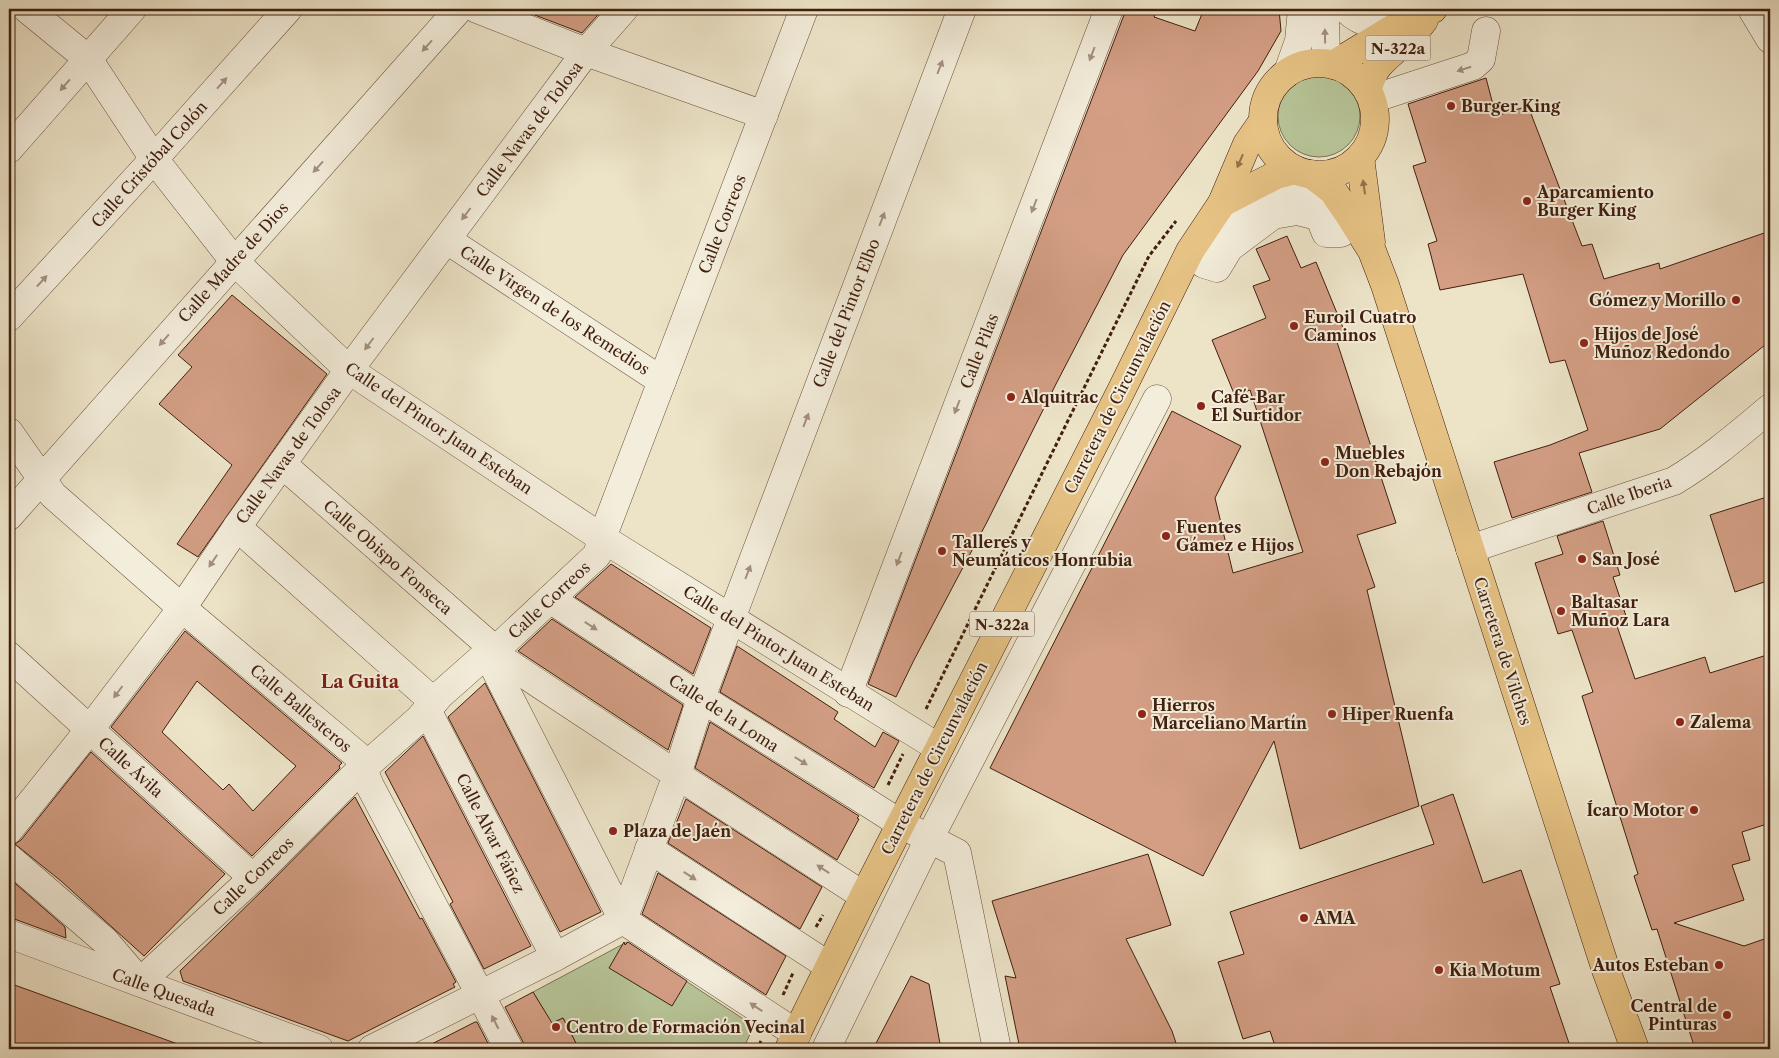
<svg xmlns="http://www.w3.org/2000/svg" width="1779" height="1058" viewBox="0 0 1779 1058" font-family="'Libre Caslon Text',serif">
  <rect width="100%" height="100%" fill="#ede4c8"/>
  <filter id="stains"><feTurbulence type="fractalNoise" baseFrequency=".004" numOctaves="4"/><feColorMatrix values="0 0 0 0 .2 0 0 0 0 .09 0 0 0 0 .02 0 0 0 .5 -.17"/></filter>
  <radialGradient id="worn" r=".72"><stop offset=".6" stop-color="#630" stop-opacity="0"/><stop offset="1" stop-color="#630" stop-opacity=".3"/></radialGradient>
  <g fill="#b7c497" stroke="#7c7252">
    <circle cx="1319" cy="116" r="41"/>
    <path d="M627 942 754 1026 743 1049H579L563 1018 525 1036 545 1012 533 992Z"/>
  </g>
  <g fill="#d39e84" stroke="#411f0e" fill-rule="evenodd">
    <path d="M519 9H603L582 33Z"/>
    <path d="M1124 9H1158L1154 17 1195 31 1204 9H1279L1281 31 1258 71 1123 255 1056 384 987 522 914 660 896 697 868 684 1124 15Z"/>
    <path d="M1486 78 1496 116 1528 106 1582 246 1592 244 1604 279 1659 263 1660 269 1770 231V341L1660 429 1579 453 1592 492 1512 518 1494 462 1550 445 1588 430 1565 360 1550 363 1523 274 1440 290 1428 244 1437 241 1413 166 1426 162 1408 104Z"/>
    <path d="M1287 236 1301 268 1316 262 1346 335 1336 339 1396 523 1357 535 1375 587 1367 590 1419 806 1300 849 1274 741 1203 876 990 768 1172 411 1241 446 1215 498 1233 573 1303 552 1250 390 1235 396 1212 340 1266 318 1253 286 1270 280 1256 249Z"/>
    <path d="M232 295 327 374 198 557 177 544 232 465 159 404 192 367 178 355Z"/>
    <path d="M1770 496V580L1735 592 1710 515Z"/>
    <path d="M1603 521 1620 575 1613 577 1628 622 1617 626 1635 679 1705 657 1710 673 1770 654V823L1742 832 1750 860 1732 865 1744 900 1674 923 1744 946 1770 937V1049H1695L1657 929 1652 930 1634 876 1638 874 1582 696 1593 692 1572 630 1558 634 1535 563 1563 554 1557 536Z"/>
    <path d="M611 564 711 628 693 674 575 597Z"/>
    <path d="M552 619 683 705 668 750 518 651Z"/>
    <path d="M185 631 342 763 339 766 340 768 252 856 111 727ZM197 681 296 766 253 811 229 784 223 790 162 732Z"/>
    <path d="M737 646 838 712 834 719 875 747 883 732 899 741 874 788 720 692Z"/>
    <path d="M485 683 601 912 560 932 448 717Z"/>
    <path d="M710 722 859 816 857 818 859 819 837 860 695 768Z"/>
    <path d="M423 736 531 946 484 969 450 904 453 902 385 772Z"/>
    <path d="M91 752 225 874 144 956 61 881 15 844 21 840Z"/>
    <path d="M1453 794 1483 883 1521 870 1560 984 1550 987 1571 1049H1276L1270 1031 1243 1039 1218 962 1244 954 1230 912 1434 844 1421 806Z"/>
    <path d="M355 797 420 919 422 918 456 982 453 984 455 987 348 1041 183 981 180 971 264 889Z"/>
    <path d="M686 799 822 887 800 929 668 843Z"/>
    <path d="M1148 854 1171 925 1126 939 1172 1031 1178 1049H1020L1005 976 1016 978 992 901Z"/>
    <path d="M658 873 786 956 766 995 642 914Z"/>
    <path d="M9 878 65 927 66 938 9 917Z"/>
    <path d="M624 942 625 945 628 942 687 981 672 1006 609 968Z"/>
    <path d="M911 976 929 984 941 1049H873Z"/>
    <path d="M9 983 186 1047 185 1049H9Z"/>
    <path d="M533 992 552 1023 563 1018 579 1049H525L523 1042 505 1007Z"/>
    <path d="M475 1022H477L491 1049H422Z"/>
  </g>
  <g fill="none" stroke-linecap="round" stroke-linejoin="round">
    <g stroke="#6c503c" stroke-width="29">
      <g id="minor">
        <path d="M27 9 88 59 154 159 234 261 349 370 602 538 939 748"/>
        <path d="M477 9 586 52 764 115"/>
        <path d="M1325 9 1326 63"/>
        <path d="M1346 9C1363 26 1382 27 1404 22"/>
        <path d="M1752 9 1770 39"/>
        <path d="M1288 72 1299 41 1302 9"/>
        <path d="M1372 99 1473 66 1481 59 1486 31"/>
        <path d="M9 149 132 9"/>
        <path d="M1291 186C1324 188 1328 209 1341 233H1326L1320 218 1313 215 1297 211 1273 215 1229 248 1217 268 1204 264C1228 231 1248 195 1291 186Z"/>
        <path d="M447 240 662 381"/>
        <path d="M9 317 154 159 288 9"/>
        <path d="M9 432 53 495 182 608 357 755 370 786 509 1049"/>
        <path d="M282 464 494 649 506 662 677 775 864 896"/>
        <path d="M9 516 459 9"/>
        <path d="M237 527 434 702"/>
        <path d="M1470 549 1674 481C1709 460 1739 434 1770 408"/>
        <path d="M550 599 701 698 876 808 901 824 957 853 997 1049"/>
        <path d="M494 649 496 671 623 920"/>
        <path d="M9 656 253 878"/>
        <path d="M848 693 1109 9"/>
        <path d="M427 710 555 957"/>
        <path d="M9 830 90 729 182 608 237 527 349 370 586 52 624 9"/>
        <path d="M649 849 829 966"/>
        <path d="M9 858 105 941 140 982 253 878 351 779 419 719 440 695 483 657 502 644 597 555 602 538 804 9"/>
        <path d="M623 920 797 1034"/>
        <path d="M9 934 319 1049"/>
        <path d="M372 1049 555 957 623 920 677 775 701 698 962 9"/>
        <path d="M826 1049 930 837 1157 399"/>
      </g>
    </g>
    <g stroke="#411f0e" stroke-width="29">
      <g id="major">
        <circle cx="1319" cy="119" r="56"/>
        <path d="M1333 65 1404 22 1433 9"/>
        <path d="M1367 90C1370 81 1373 72 1379 65 1394 49 1411 39 1424 20"/>
        <path d="M1360 157 1371 242"/>
        <path d="M1311 174 1333 191 1348 213 1372 251 1385 285 1606 970 1635 1049"/>
        <path d="M1222 203 1276 175 1296 170"/>
        <path d="M789 1049 864 896 1121 391 1190 251 1222 203 1247 144 1263 121"/>
      </g>
    </g>
    <g stroke="#411f0e" stroke-width="3" stroke-dasharray="4 2.5" stroke-linecap="butt">
      <path d="M926 709 1149 256 1176 221"/>
      <path d="M888 785 903 754"/>
      <path d="M816 927 823 915"/>
      <path d="M783 995 793 973"/>
      <path d="M757 1049 761 1041"/>
    </g>
    <use href="#minor" stroke="#f3eddb" stroke-width="28"/>
    <use href="#major" stroke="#e6c284" stroke-width="28"/>
  </g>
  <defs><path id="oneway-solid" d="M-6-.8H1V-3.2L6.5 0L1 3.2V.8H-6Z" transform="scale(1.25)"/></defs>
  <g fill="#a3907f">
    <use href="#oneway-solid" transform="translate(1325 36) rotate(-91)"/>
    <use href="#oneway-solid" transform="translate(427 46) rotate(132)"/>
    <use href="#oneway-solid" transform="translate(1092 54) rotate(111)"/>
    <use href="#oneway-solid" transform="translate(940 67) rotate(-69)"/>
    <use href="#oneway-solid" transform="translate(1464 69) rotate(162)"/>
    <use href="#oneway-solid" transform="translate(222 83) rotate(-48)"/>
    <use href="#oneway-solid" transform="translate(65 85) rotate(131)"/>
    <use href="#oneway-solid" transform="translate(318 167) rotate(132)"/>
    <use href="#oneway-solid" transform="translate(1034 206) rotate(111)"/>
    <use href="#oneway-solid" transform="translate(466 214) rotate(127)"/>
    <use href="#oneway-solid" transform="translate(882 219) rotate(-69)"/>
    <use href="#oneway-solid" transform="translate(42 281) rotate(-47)"/>
    <use href="#oneway-solid" transform="translate(164 340) rotate(131)"/>
    <use href="#oneway-solid" transform="translate(369 344) rotate(127)"/>
    <use href="#oneway-solid" transform="translate(957 407) rotate(111)"/>
    <use href="#oneway-solid" transform="translate(806 420) rotate(-69)"/>
    <use href="#oneway-solid" transform="translate(899 559) rotate(111)"/>
    <use href="#oneway-solid" transform="translate(213 561) rotate(124)"/>
    <use href="#oneway-solid" transform="translate(748 572) rotate(-69)"/>
    <use href="#oneway-solid" transform="translate(591 626) rotate(33)"/>
    <use href="#oneway-solid" transform="translate(118 692) rotate(127)"/>
    <use href="#oneway-solid" transform="translate(801 761) rotate(32)"/>
    <use href="#oneway-solid" transform="translate(823 869) rotate(-147)"/>
    <use href="#oneway-solid" transform="translate(690 876) rotate(33)"/>
    <use href="#oneway-solid" transform="translate(756 1007) rotate(-147)"/>
    <use href="#oneway-solid" transform="translate(495 1022) rotate(-117)"/>
  </g>
  <g fill="#947049">
    <use href="#oneway-solid" transform="translate(1240 161) rotate(113)"/>
    <use href="#oneway-solid" transform="translate(1364 187) rotate(-98)"/>
  </g>
  <g fill="#8f2418" stroke="#f3eddb" stroke-width="2">
    <circle cx="1451" cy="106" r="5"/>
    <circle cx="1527" cy="201" r="5"/>
    <circle cx="1736" cy="300" r="5"/>
    <circle cx="1294" cy="326" r="5"/>
    <circle cx="1584" cy="343" r="5"/>
    <circle cx="1011" cy="397" r="5"/>
    <circle cx="1201" cy="406" r="5"/>
    <circle cx="1325" cy="462" r="5"/>
    <circle cx="1166" cy="536" r="5"/>
    <circle cx="942" cy="551" r="5"/>
    <circle cx="1582" cy="559" r="5"/>
    <circle cx="1561" cy="611" r="5"/>
    <circle cx="1142" cy="714" r="5"/>
    <circle cx="1332" cy="714" r="5"/>
    <circle cx="1680" cy="722" r="5"/>
    <circle cx="1694" cy="810" r="5"/>
    <circle cx="613" cy="831" r="5"/>
    <circle cx="1304" cy="918" r="5"/>
    <circle cx="1719" cy="965" r="5"/>
    <circle cx="1439" cy="970" r="5"/>
    <circle cx="1727" cy="1015" r="5"/>
    <circle cx="556" cy="1027" r="5"/>
  </g>
  <g text-anchor="middle" dominant-baseline="central" stroke-width="4" stroke-linejoin="round" paint-order="stroke">
    <g fill="#f3eddb" stroke="#765d4c" stroke-width="1">
      <rect x="1365.5" y="35.5" width="65" height="25" rx="4"/>
      <rect x="969.5" y="611.5" width="65" height="25" rx="4"/>
    </g>
    <g font-size="15" font-weight="bold" fill="#411f0e">
      <text x="1398" y="48">N-322a</text>
      <text x="1002" y="624">N-322a</text>
    </g>
    <g font-size="16" font-weight="bold" fill="#411f0e" stroke="#f3eddb" text-anchor="start">
      <text x="1461" y="106">Burger King</text>
      <text x="1537" y="192">Aparcamiento<tspan x="1537" dy="18">Burger King</tspan></text>
      <text x="1726" y="300" text-anchor="end">Gómez y Morillo</text>
      <text x="1304" y="317">Euroil Cuatro<tspan x="1304" dy="18">Caminos</tspan></text>
      <text x="1594" y="334">Hijos de José<tspan x="1594" dy="18">Muñoz Redondo</tspan></text>
      <text x="1021" y="397">Alquitrac</text>
      <text x="1211" y="397">Café-Bar<tspan x="1211" dy="18">El Surtidor</tspan></text>
      <text x="1335" y="453">Muebles<tspan x="1335" dy="18">Don Rebajón</tspan></text>
      <text x="1176" y="527">Fuentes<tspan x="1176" dy="18">Gámez e Hijos</tspan></text>
      <text x="952" y="542">Talleres y<tspan x="952" dy="18">Neumáticos Honrubia</tspan></text>
      <text x="1592" y="559">San José</text>
      <text x="1571" y="602">Baltasar<tspan x="1571" dy="18">Muñoz Lara</tspan></text>
      <text x="1152" y="705">Hierros<tspan x="1152" dy="18">Marceliano Martín</tspan></text>
      <text x="1342" y="714">Hiper Ruenfa</text>
      <text x="1690" y="722">Zalema</text>
      <text x="1684" y="810" text-anchor="end">Ícaro Motor</text>
      <text x="623" y="831">Plaza de Jaén</text>
      <text x="1314" y="918">AMA</text>
      <text x="1709" y="965" text-anchor="end">Autos Esteban</text>
      <text x="1449" y="970">Kia Motum</text>
      <text x="1717" y="1006" text-anchor="end">Central de<tspan x="1717" dy="18">Pinturas</tspan></text>
      <text x="566" y="1027">Centro de Formación Vecinal</text>
    </g>
    <g font-size="16" fill="#411f0e" stroke="#f3eddb">
      <text transform="translate(529 129) rotate(-53)">Calle Navas de Tolosa</text>
      <text transform="translate(149 164) rotate(-48)">Calle Cristóbal Colón</text>
      <text transform="translate(722 224) rotate(-69)">Calle Correos</text>
      <text transform="translate(233 262) rotate(-48)">Calle Madre de Dios</text>
      <text transform="translate(555 310) rotate(33)">Calle Virgen de los Remedios</text>
      <text transform="translate(846 313) rotate(-69)">Calle del Pintor Elbo</text>
      <text transform="translate(979 351) rotate(-69)">Calle Pilas</text>
      <text transform="translate(1117 397) rotate(-63)">Carretera de Circunvalación</text>
      <text transform="translate(439 428) rotate(34)">Calle del Pintor Juan Esteban</text>
      <text transform="translate(288 455) rotate(-54)">Calle Navas de Tolosa</text>
      <text transform="translate(1629 495) rotate(-19)">Calle Iberia</text>
      <text transform="translate(388 557) rotate(41)">Calle Obispo Fonseca</text>
      <text transform="translate(549 600) rotate(-43)">Calle Correos</text>
      <text transform="translate(779 648) rotate(32)">Calle del Pintor Juan Esteban</text>
      <text transform="translate(1503 651) rotate(72)">Carretera de Vilches</text>
      <text transform="translate(301 708) rotate(40)">Calle Ballesteros</text>
      <text transform="translate(724 713) rotate(33)">Calle de la Loma</text>
      <text transform="translate(934 758) rotate(-63)">Carretera de Circunvalación</text>
      <text transform="translate(131 767) rotate(42)">Calle Ávila</text>
      <text transform="translate(491 833) rotate(63)">Calle Alvar Fáñez</text>
      <text transform="translate(253 876) rotate(-44)">Calle Correos</text>
      <text transform="translate(164 992) rotate(20)">Calle Quesada</text>
    </g>
    <g font-size="18" font-weight="bold" fill="#7a1f14" stroke="#f3eddb">
      <text x="360" y="682">La Guita</text>
    </g>
  </g>
  <rect width="1779" height="1058" fill="none" stroke="#ede4c8" stroke-width="30"/>
  <rect x="10" y="10" width="1759" height="1038" fill="none" stroke="#411f0e" stroke-width="2.5"/>
  <rect x="15" y="15" width="1749" height="1028" fill="none" stroke="#411f0e"/>
  <rect width="100%" height="100%" filter="url(#stains)"/>
  <rect width="100%" height="100%" fill="url(#worn)"/>
</svg>
